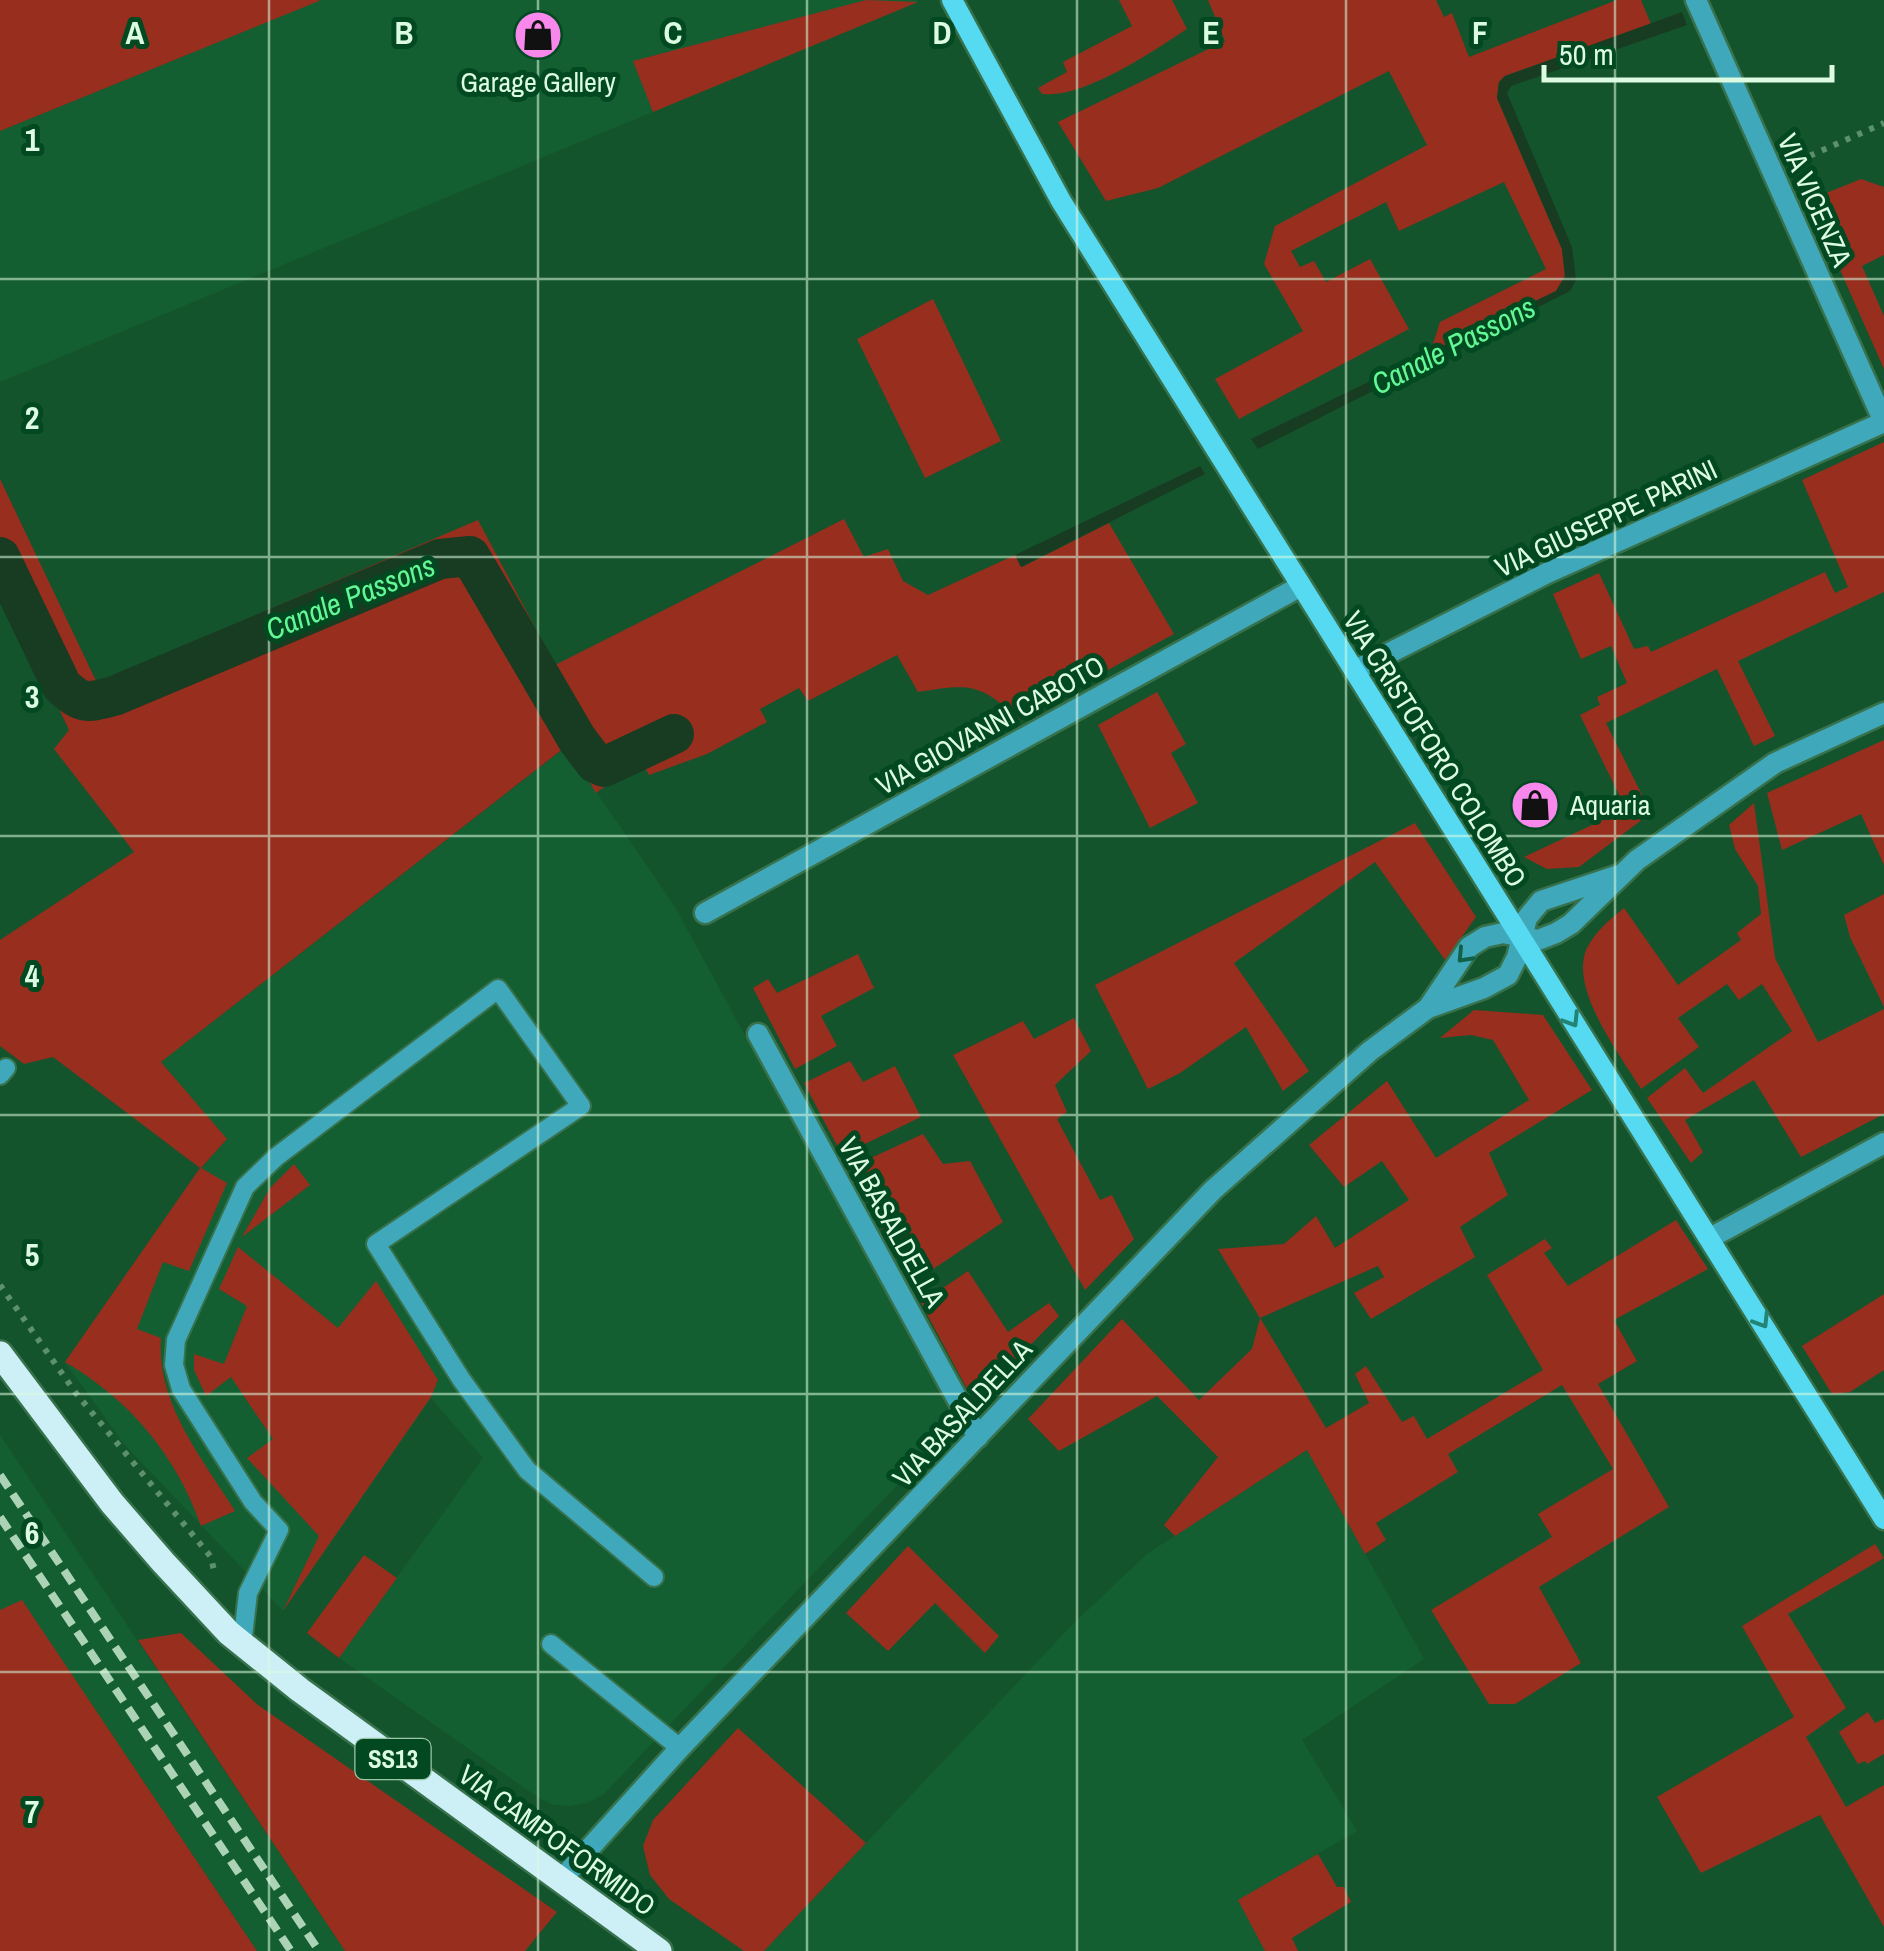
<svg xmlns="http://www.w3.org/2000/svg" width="1884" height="1951" viewBox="0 0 1884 1951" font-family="'Archivo Narrow',sans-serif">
  <rect width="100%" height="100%" fill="#14542c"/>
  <g fill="#145f31">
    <path d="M321 0H917L918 2 0 382V131Z"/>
    <path d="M569 745 597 793 675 907 956 1423 603 1795 586 1803 569 1806 554 1805 539 1798 339 1658 483 1458 431 1398 283 1611 124 1444 65 1362 201 1169 226 1140 161 1062Z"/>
    <path d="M0 1435 345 1951H257L22 1601 0 1610Z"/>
    <path d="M1307 1450 1424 1659 1302 1740 1357 1831 1239 1900 1265 1951H764L1073 1624 1147 1554Z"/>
  </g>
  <g fill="#972e1e">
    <path d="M0 0H319V1L0 131Z"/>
    <path d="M866 0 918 2 653 112 633 61Z"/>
    <path d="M1119 0H1172L1187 29C1152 52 1083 99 1042 94L1038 88 1067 72 1063 62 1132 26Z"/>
    <path d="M1208 0H1436L1444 17 1452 13 1469 57 1617 0H1641L1651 24 1505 76 1499 82 1497 98 1562 249 1565 276 1556 291 1430 353 1440 322 1546 269 1504 182 1399 231 1386 202 1291 251 1300 267 1314 261 1326 282 1370 259 1409 329 1239 419 1215 379 1303 331 1264 264 1275 226 1427 145 1389 71 1158 188 1106 201 1058 122 1225 41Z"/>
    <path d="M1861 179 1884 187V255L1862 266 1884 316V369L1809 200Z"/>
    <path d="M933 299 1001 441 925 478 857 339Z"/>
    <path d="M1884 442V592L1738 661 1775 736 1754 746 1717 669 1606 723 1651 813 1579 867 1547 869 1524 857 1626 809 1580 715 1600 705 1597 697 1627 683 1611 646 1581 659 1553 594 1599 573 1634 649 1648 646 1651 652 1825 572 1835 593 1848 587 1802 480Z"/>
    <path d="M0 479 97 683 478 520 555 665 844 519 864 557 888 549 903 581 928 595 1015 555 1022 567 1109 523 1174 634 1018 719C980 682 968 684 918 692L897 655 808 701 799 688 760 709 767 722 707 754 649 775 643 764 616 778 596 793 568 745 161 1062 227 1139 201 1168 227 1183 189 1271 163 1262 137 1329 161 1338C156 1403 202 1458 235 1511L201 1526C176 1455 130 1400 65 1362L200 1168 53 1057 24 1064 0 1046V940L134 852 54 749 69 730 0 584Z"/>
    <path d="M1157 692 1186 744 1171 753 1198 803 1150 828 1098 725Z"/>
    <path d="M1884 740V865L1861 814 1782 850 1767 793Z"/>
    <path d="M1754 803 1775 958 1818 1042 1884 1009V1114L1801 1157 1754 1080 1685 1120 1703 1152 1691 1163 1647 1098 1685 1068 1703 1093 1792 1031 1762 984 1739 1000 1727 984 1678 1018 1699 1047 1641 1089C1621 1056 1568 988 1587 948 1595 932 1610 919 1624 908L1678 985 1741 940 1737 933 1761 914 1758 886 1735 849 1729 825Z"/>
    <path d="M1415 823 1476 917 1445 960 1375 862 1234 963 1309 1071 1283 1091 1246 1027 1180 1073 1148 1089 1095 985Z"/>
    <path d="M1884 894V1007L1850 937 1844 915Z"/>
    <path d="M858 954 874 988 821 1016 837 1046 795 1069 753 988 768 979 777 993Z"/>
    <path d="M1474 1010 1543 1015 1592 1090 1489 1153 1508 1195 1460 1227 1475 1257 1371 1319 1354 1293 1384 1277 1378 1266 1260 1318 1326 1428 1369 1403 1355 1374 1366 1366 1402 1422 1414 1416 1427 1439 1543 1370 1487 1275 1545 1239 1552 1248 1544 1253 1568 1286 1676 1220 1708 1269 1614 1320 1637 1361 1598 1384 1669 1507 1539 1587 1581 1663 1515 1704H1489L1431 1610 1552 1537 1538 1514 1613 1469 1562 1385 1448 1454 1458 1472 1376 1523 1386 1540 1365 1554 1307 1450 1175 1536 1164 1525 1218 1457 1157 1396 1059 1451 1028 1419 1122 1319 1199 1400 1252 1349 1260 1318 1218 1249 1284 1244 1316 1216 1335 1248 1409 1200 1382 1161 1344 1187 1309 1145 1387 1081 1436 1158 1529 1100 1493 1040 1471 1035 1440 1038Z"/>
    <path d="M1074 1018 1091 1051 1055 1085 1067 1112 1057 1119 1100 1200 1112 1195 1134 1239 1085 1290 953 1055 1023 1021 1034 1039Z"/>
    <path d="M850 1061 863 1082 895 1066 921 1117 842 1155 804 1083Z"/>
    <path d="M923 1134 943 1164 970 1161 1003 1222 911 1284 849 1168Z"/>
    <path d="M294 1164 310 1185 242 1237 270 1188Z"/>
    <path d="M238 1247 338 1328 376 1281 438 1380 431 1397 283 1611 319 1536 247 1458 273 1439 231 1377 206 1396 194 1370V1354L224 1364 247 1306 219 1289Z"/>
    <path d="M968 1271 1008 1332 1049 1303 1059 1316 974 1402 921 1303Z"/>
    <path d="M1884 1294V1370L1850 1392 1832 1394 1802 1346Z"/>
    <path d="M1875 1544 1884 1558 1788 1614 1846 1708 1806 1737 1846 1807 1884 1785V1927L1820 1815 1701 1873 1657 1797 1794 1717 1742 1626Z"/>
    <path d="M908 1546 999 1636 985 1653 935 1603 888 1651 846 1613Z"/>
    <path d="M364 1555 397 1578 339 1658 307 1633Z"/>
    <path d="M22 1600 257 1951H0V1610Z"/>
    <path d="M181 1633 258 1705 557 1912 525 1951H345L138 1640Z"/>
    <path d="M1868 1712 1875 1723 1884 1719V1754L1867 1764 1865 1761 1858 1764 1839 1732Z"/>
    <path d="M738 1728 866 1843 764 1951H744L669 1899 650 1875 643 1846 653 1820Z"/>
    <path d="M1318 1854 1337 1887H1344L1351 1902 1292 1938 1298 1951H1265L1238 1900Z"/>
  </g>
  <g fill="#173c22">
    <path d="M1682 12 1687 25 1511 86 1507 93 1572 247 1576 280 1570 291 1258 449 1251 439 1556 291 1565 276 1562 249 1497 98 1499 82 1505 76Z"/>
    <path d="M1200 466 1205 474 1021 567 1015 555Z"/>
  </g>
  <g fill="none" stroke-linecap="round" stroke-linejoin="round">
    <path stroke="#173c22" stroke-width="40" d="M0 557 62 686C83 705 87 703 114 696L440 559 470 556 577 739 595 763 604 767 674 734"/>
    <g stroke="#38724d" stroke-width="22">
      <g id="service">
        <path d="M0 1075 6 1068"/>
        <path d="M551 1644 680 1748"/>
        <path d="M242 1645 248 1593 279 1530 253 1502 181 1389 174 1365 176 1340 245 1187 276 1157 498 989 581 1106 376 1244 461 1379 527 1470 654 1577"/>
      </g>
    </g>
    <g stroke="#38724d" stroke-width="25">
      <g id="minor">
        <path d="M1696 0 1884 422"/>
        <path d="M1354 671 1547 573 1884 422"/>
        <path d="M705 913 1301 586"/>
        <path d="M1428 1008 1469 947 1485 937 1503 933 1538 940 1556 933 1571 924 1637 860 1775 763 1884 713"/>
        <path d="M758 1034 978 1437"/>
        <path d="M1710 1238 1884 1143"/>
        <path d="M560 1881 680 1748 1213 1190 1370 1051 1428 1008 1484 988 1508 975 1517 957 1527 918 1541 901 1619 875"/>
      </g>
    </g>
    <g stroke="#38724d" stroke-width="25">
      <path id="secondary" d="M952 0 1061 201 1884 1519"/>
    </g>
    <g stroke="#38724d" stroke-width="30">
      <path id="primary" d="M0 1354 112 1503 163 1562 229 1633 300 1690 659 1951"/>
    </g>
    <g stroke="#5c906e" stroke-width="6" stroke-dasharray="5 8" stroke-linecap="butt">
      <path d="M1798 161 1884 123"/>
      <path d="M0 1285 75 1392 211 1557 214 1571"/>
    </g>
    <use href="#service" stroke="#3fa8bb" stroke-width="18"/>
    <use href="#minor" stroke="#3fa8bb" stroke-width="20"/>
    <use href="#secondary" stroke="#55daf1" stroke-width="20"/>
    <use href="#primary" stroke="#cdeff6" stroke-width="25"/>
    <g stroke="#acd3b6" stroke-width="8" stroke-dasharray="15 8" stroke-linecap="butt">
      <path d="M0 1475 319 1951"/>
      <path d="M0 1517 291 1951"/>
    </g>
  </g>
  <defs><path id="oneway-chevron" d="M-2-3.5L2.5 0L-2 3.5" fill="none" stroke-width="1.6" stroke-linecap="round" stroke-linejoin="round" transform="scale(2.5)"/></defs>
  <use stroke="#116148" href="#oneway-chevron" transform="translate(1464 956) rotate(133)"/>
  <g stroke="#238374">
    <use href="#oneway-chevron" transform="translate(1572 1020) rotate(58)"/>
    <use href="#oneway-chevron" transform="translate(1762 1321) rotate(58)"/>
  </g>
  <path fill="none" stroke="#dcfbe2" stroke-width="2.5" stroke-opacity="0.55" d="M269 0V1951M538 0V1951M807 0V1951M1077 0V1951M1346 0V1951M1615 0V1951M0 279H1884M0 557H1884M0 836H1884M0 1115H1884M0 1394H1884M0 1672H1884"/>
  <defs>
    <g id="shop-disc" transform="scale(2.5)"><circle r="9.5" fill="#f888eb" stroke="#024921"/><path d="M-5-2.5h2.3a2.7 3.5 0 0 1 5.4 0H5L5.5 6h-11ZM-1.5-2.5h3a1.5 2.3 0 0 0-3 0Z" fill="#111"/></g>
  </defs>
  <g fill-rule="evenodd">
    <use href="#shop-disc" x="538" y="35"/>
    <use href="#shop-disc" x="1535" y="805"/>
  </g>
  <g text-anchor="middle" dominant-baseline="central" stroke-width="10" stroke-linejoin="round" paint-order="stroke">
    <rect fill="#024921" stroke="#9bc6a8" stroke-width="2.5" x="355.5" y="1739" width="75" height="40" rx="8"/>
    <g font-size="25" font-weight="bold" fill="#dcfbe2">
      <text x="393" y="1759">SS13</text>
    </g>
    <g font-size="28" fill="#dcfbe2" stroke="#024921">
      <text x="538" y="82">Garage Gallery</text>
      <text x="1570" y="805" text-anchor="start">Aquaria</text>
    </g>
    <g font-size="28" fill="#dcfbe2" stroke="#024921">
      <text transform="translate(1815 200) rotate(66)">VIA VICENZA</text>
      <text transform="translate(1606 518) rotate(-25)">VIA GIUSEPPE PARINI</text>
      <text transform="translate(990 725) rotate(-29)">VIA GIOVANNI CABOTO</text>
      <text transform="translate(1435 749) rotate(58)">VIA CRISTOFORO COLOMBO</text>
      <text transform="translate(892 1222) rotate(61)">VIA BASALDELLA</text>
      <text transform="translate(962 1413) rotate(-47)">VIA BASALDELLA</text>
      <text transform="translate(557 1840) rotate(36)">VIA CAMPOFORMIDO</text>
    </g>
    <g font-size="30" font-style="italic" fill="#63f895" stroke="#024921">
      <text transform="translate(1453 345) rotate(-27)">Canale Passons</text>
      <text transform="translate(350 597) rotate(-22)">Canale Passons</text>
    </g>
  </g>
  <g font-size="32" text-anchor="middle" font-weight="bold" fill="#dcfbe2" stroke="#024921" stroke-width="10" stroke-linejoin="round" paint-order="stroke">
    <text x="135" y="44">A</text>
    <text x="404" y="44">B</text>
    <text x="673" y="44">C</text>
    <text x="942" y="44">D</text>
    <text x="1211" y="44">E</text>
    <text x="1480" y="44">F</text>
    <text x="32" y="151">1</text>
    <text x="32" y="429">2</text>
    <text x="32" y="708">3</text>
    <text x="32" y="987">4</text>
    <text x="32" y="1266">5</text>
    <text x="32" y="1544">6</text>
    <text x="32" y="1823">7</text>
  </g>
  <path d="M1544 65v15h288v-15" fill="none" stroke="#dcfbe2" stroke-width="5"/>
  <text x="1559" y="65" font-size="30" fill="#dcfbe2" stroke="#024921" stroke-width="8" paint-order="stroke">50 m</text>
</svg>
